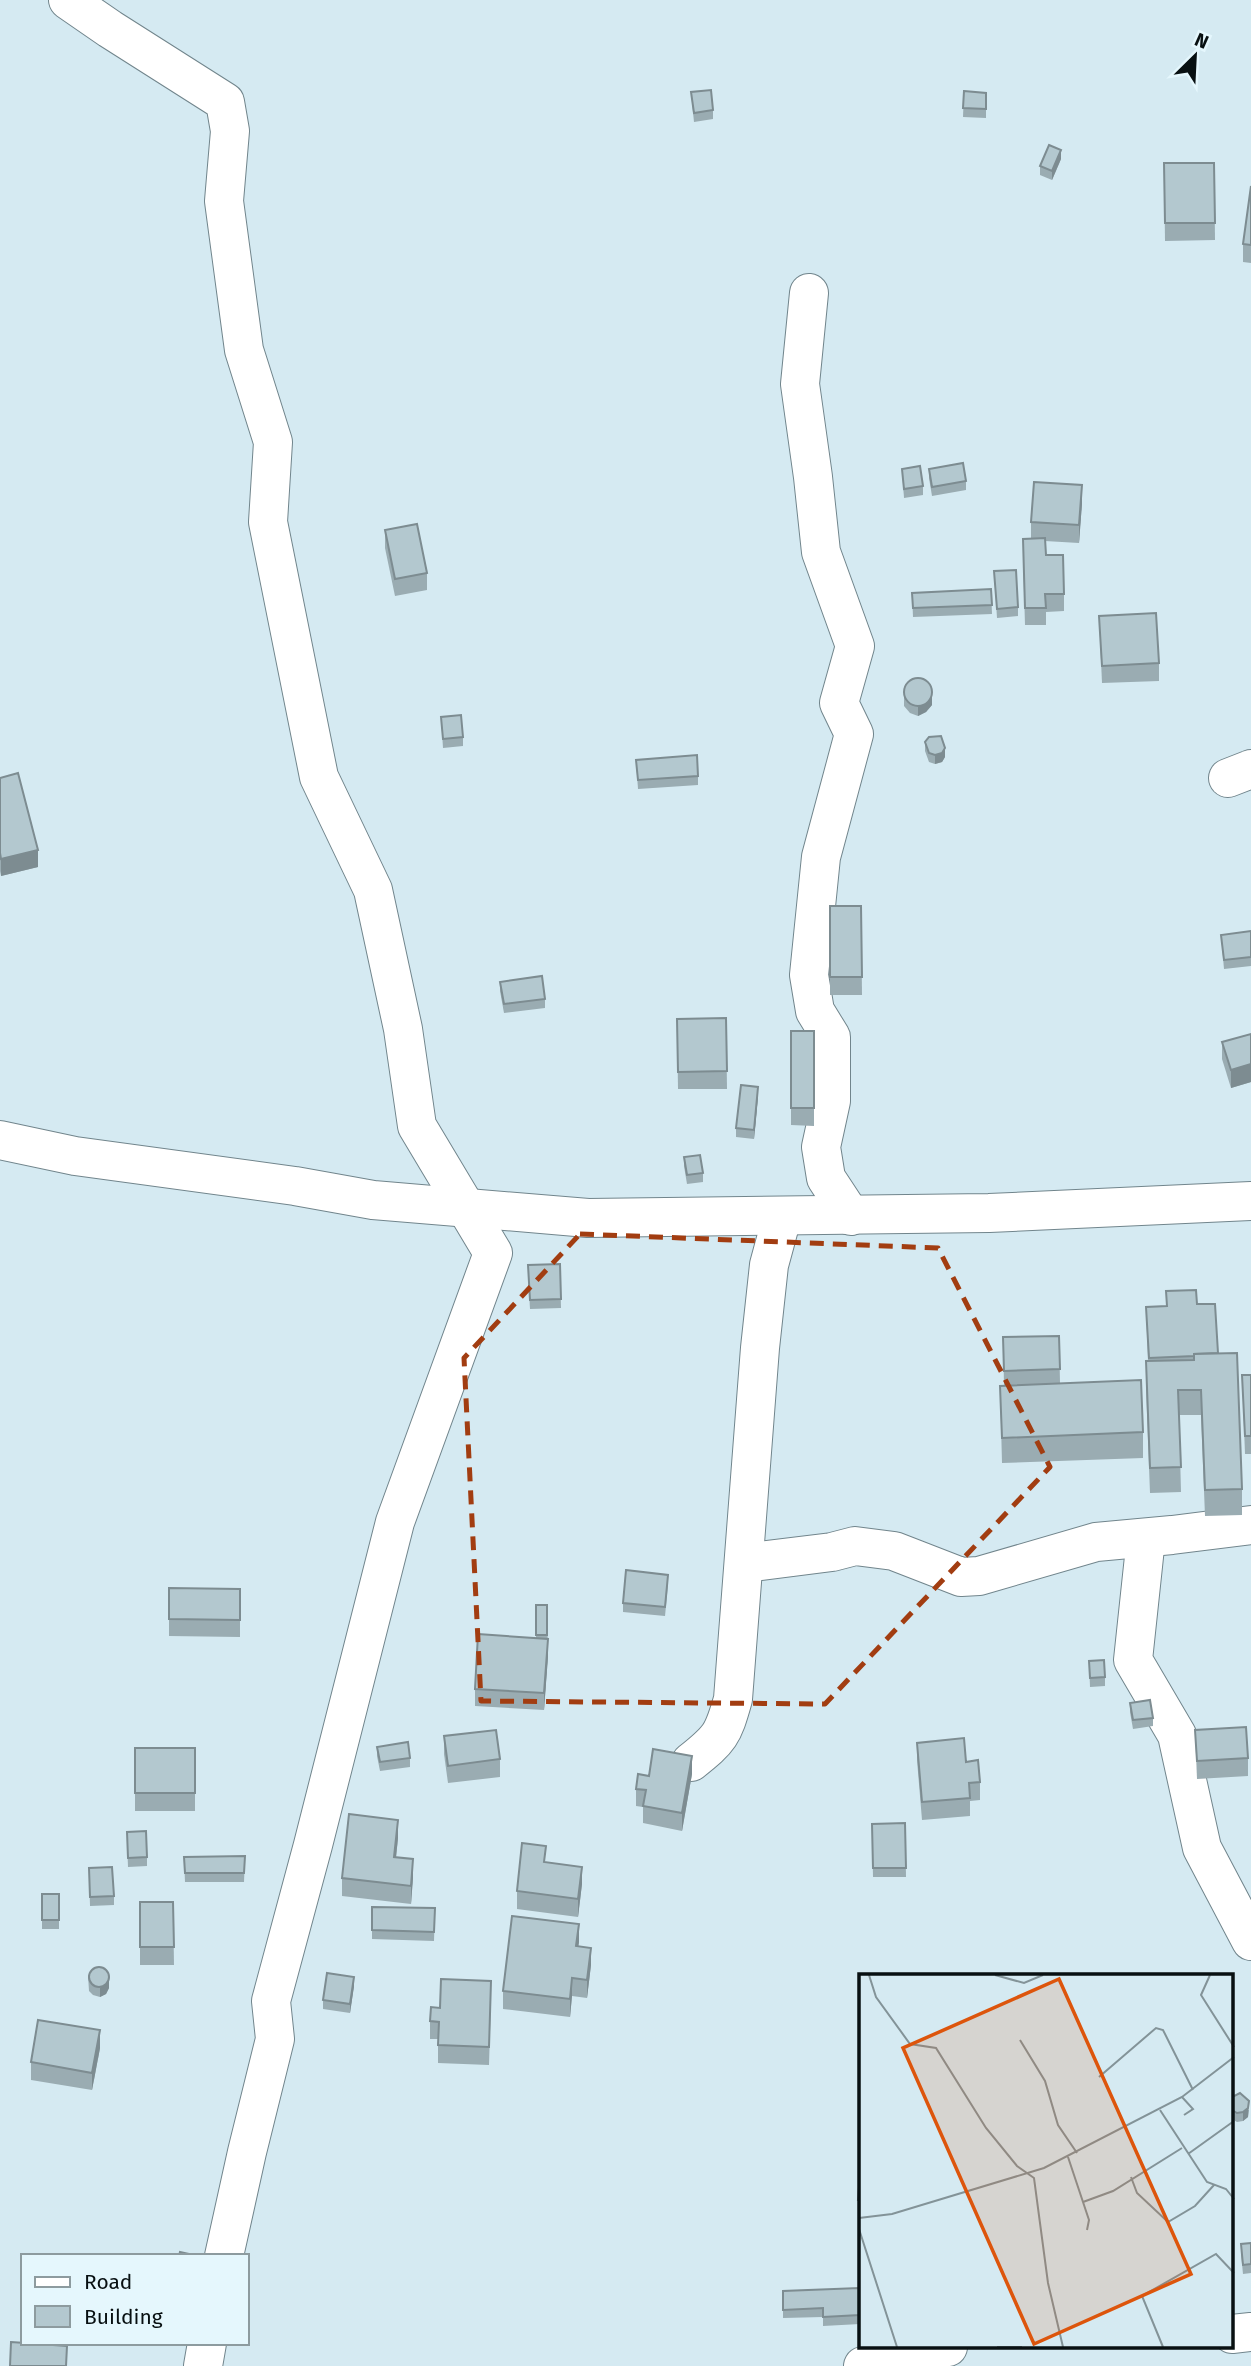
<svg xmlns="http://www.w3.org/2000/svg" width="1251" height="2366" viewBox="0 0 1251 2366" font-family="'Fira Sans',sans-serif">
  <rect width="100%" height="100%" fill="#d5eaf2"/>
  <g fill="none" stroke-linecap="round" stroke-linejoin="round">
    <g stroke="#71858c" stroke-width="40">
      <g id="street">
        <path d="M68 0 110 29 225 102 230 131 224 201 244 350 273 442 268 522 319 777 373 890 403 1029 417 1126 493 1253 395 1522 313 1845 271 2001 275 2039 247 2152 224 2256"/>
        <path d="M809 293 800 384 813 477 821 552 855 646 839 703 854 734 821 857 809 975 815 1011 831 1037V1101L821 1147 826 1178 851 1216"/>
        <path d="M1228 778 1251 769"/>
        <path d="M0 1140 75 1156 295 1186 373 1200 588 1218 989 1213 1251 1201"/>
        <path d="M1146 1538 1133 1660 1177 1735 1202 1848 1251 1941"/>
        <path d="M744 1563 832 1552 855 1546 894 1551 961 1577 979 1576 1096 1542 1172 1535 1251 1525"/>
        <path d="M691 1762C720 1739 723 1735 733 1699L760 1348 769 1265 782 1217"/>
        <path d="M1232 2334 1251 2332"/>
        <path d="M203 2366 207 2343"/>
        <path d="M863 2366 928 2349 948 2347"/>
      </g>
    </g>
    <use href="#street" stroke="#fff" stroke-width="38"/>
  </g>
  <g fill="#9aacb2">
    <path d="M964 91 986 93V118L963 117Z"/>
    <path d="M691 92 713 110V119L694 122Z"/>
    <path d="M1061 159 1052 180 1040 175V166Z"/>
    <path d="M1164 163H1214L1215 240 1165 241Z"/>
    <path d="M1251 186V263L1243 262V244Z"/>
    <path d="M902 469 923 486V495L904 498Z"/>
    <path d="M929 469 966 481V490L932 496 929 478Z"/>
    <path d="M1082 503 1079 543 1045 541 1046 555 1064 594V611L1046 612V625H1025L1023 557 1031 539V522Z"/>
    <path d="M385 530 427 573V590L395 596 385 548Z"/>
    <path d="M994 571 1018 607V616L997 618Z"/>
    <path d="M991 589 992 614 913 617 912 593Z"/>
    <path d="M1099 616 1159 663V681L1102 683Z"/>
    <path d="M904 688 932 705 926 712 918 716 910 713 904 706Z"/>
    <path d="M441 717 463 737V746L443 748Z"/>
    <path d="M925 742 945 757 942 762 935 764 929 762 925 751Z"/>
    <path d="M636 760 698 776V785L638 789Z"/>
    <path d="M0 778 38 867 1 876 0 871Z"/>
    <path d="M830 906H861L862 995H830Z"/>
    <path d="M1251 931V966L1224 969 1221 935Z"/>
    <path d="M500 982 545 999V1008L504 1013 500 991Z"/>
    <path d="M726 1018 727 1089H678L677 1019Z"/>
    <path d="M791 1031H814V1126L791 1125Z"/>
    <path d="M1251 1034V1082L1231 1088 1222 1059V1042Z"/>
    <path d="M758 1096 754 1139 736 1137V1128Z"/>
    <path d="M684 1157 703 1173V1182L687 1184 684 1166Z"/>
    <path d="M560 1264 561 1308 530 1309 528 1274Z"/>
    <path d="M1166 1291 1197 1304 1218 1353 1242 1489V1515L1205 1516 1201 1415H1179L1181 1492 1150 1493 1146 1387V1361H1148L1146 1307 1166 1306Z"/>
    <path d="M1059 1336 1060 1383 1143 1432V1458L1002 1463 1000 1386 1004 1385 1003 1337Z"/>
    <path d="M1242 1375H1251V1454H1245Z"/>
    <path d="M668 1584 665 1616 623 1612V1603Z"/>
    <path d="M169 1588 240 1589V1637L169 1636Z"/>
    <path d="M536 1605H547L548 1656 544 1710 475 1706V1689L536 1638Z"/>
    <path d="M1089 1661 1105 1677V1686L1090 1687Z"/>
    <path d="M1130 1703 1153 1718V1726L1133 1729 1130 1712Z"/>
    <path d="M1195 1730 1248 1758V1776L1197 1779Z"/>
    <path d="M444 1736 500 1759V1777L448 1783 444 1754Z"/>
    <path d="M917 1743 966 1762 980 1782V1800L970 1801V1816L922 1820 917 1760Z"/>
    <path d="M377 1747 410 1758V1767L380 1771 377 1756Z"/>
    <rect x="135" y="1748" width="60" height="63"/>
    <path d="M692 1774 682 1831 643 1823V1807L636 1806V1789Z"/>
    <path d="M905 1823 906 1877H873L872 1824Z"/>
    <path d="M398 1838 396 1858 413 1877 411 1904 342 1896V1878Z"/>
    <path d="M127 1841 147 1857V1866L128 1867Z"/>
    <path d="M245 1856 244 1882H185L184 1857Z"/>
    <path d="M546 1862 582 1884 578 1917 517 1909V1891Z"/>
    <path d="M89 1868 114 1896V1905L90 1906Z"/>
    <rect x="42" y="1894" width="17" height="35"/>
    <path d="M140 1902H173L174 1965H140Z"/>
    <path d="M372 1907 435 1908 434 1941 372 1939Z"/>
    <path d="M579 1942 578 1946 591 1965 587 1998 572 1996 570 2017 503 2009V1991Z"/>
    <path d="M88 1975 109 1988 106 1994 100 1997 93 1995 89 1991Z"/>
    <path d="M354 1986 350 2013 323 2009V2000Z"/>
    <path d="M491 1999 489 2065 438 2063V2039H430V2021L440 2008Z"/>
    <path d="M100 2048 92 2090 31 2080V2062Z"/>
    <path d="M1232 2097 1249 2110 1248 2117 1243 2121 1237 2122 1232 2119Z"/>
    <path d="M861 2162V2209H858Z"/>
    <path d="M1251 2243V2273L1243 2274 1241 2253Z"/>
    <path d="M859 2288 860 2324 823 2326V2317L783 2318V2291Z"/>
  </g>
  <g fill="#7d8c91">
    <path d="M1061 150V159L1052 180V171Z"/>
    <path d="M1082 485V503L1079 543V525Z"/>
    <path d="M932 696V705L926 712 918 716V707Z"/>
    <path d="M945 748V757L942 762 935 764V755Z"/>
    <path d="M38 850V867L1 876V859Z"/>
    <path d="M1251 1064V1082L1231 1088V1070Z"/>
    <path d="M758 1087V1096L754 1139V1130Z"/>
    <path d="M548 1639V1656L544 1710V1693Z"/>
    <path d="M692 1756V1774L682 1831V1813Z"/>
    <path d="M398 1820V1838L394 1875V1857Z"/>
    <path d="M413 1859V1877L411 1904V1886Z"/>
    <path d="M582 1867V1884L578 1917V1899Z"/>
    <path d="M579 1924V1942L576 1963V1946Z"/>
    <path d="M591 1948V1965L587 1998V1980Z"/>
    <path d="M354 1977V1986L350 2013V2004Z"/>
    <path d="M572 1978V1996L570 2017V1999Z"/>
    <path d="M109 1979V1988L106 1994 100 1997V1988Z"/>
    <path d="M100 2030V2048L92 2090V2073Z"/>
    <path d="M1249 2101 1248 2117 1243 2121V2112Z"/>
  </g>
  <g fill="#b3c8cf" stroke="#7d8c91" stroke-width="2">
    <path d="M711 90 713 110 694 113 691 92Z"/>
    <path d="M964 91 986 93V109L963 108Z"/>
    <path d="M1049 145 1061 150 1052 171 1040 166Z"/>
    <path d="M1164 163H1214L1215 223H1165Z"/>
    <path d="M1251 186V245L1243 244Z"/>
    <path d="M963 463 966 481 932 487 929 469Z"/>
    <path d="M920 466 923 486 904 489 902 469Z"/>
    <path d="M1034 482 1082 485 1079 525 1031 522Z"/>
    <path d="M417 524 427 573 395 579 385 530Z"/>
    <path d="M1045 538 1046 555H1063L1064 594H1045L1046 608H1025L1023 539Z"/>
    <path d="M1016 570 1018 607 997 609 994 571Z"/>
    <path d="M991 589 992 605 913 608 912 593Z"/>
    <path d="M1156 613 1159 663 1102 666 1099 616Z"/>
    <circle cx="918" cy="692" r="14"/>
    <path d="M461 715 463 737 443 739 441 717Z"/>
    <path d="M941 736 945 748 942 753 935 755 929 753 925 742 929 737Z"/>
    <path d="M697 755 698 776 638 780 636 760Z"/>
    <path d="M18 773 38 850 1 859 0 853V778Z"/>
    <path d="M830 906H861L862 977H830Z"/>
    <path d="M1251 931V957L1224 960 1221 935Z"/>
    <path d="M542 976 545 999 504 1004 500 982Z"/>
    <path d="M726 1018 727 1071 678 1072 677 1019Z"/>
    <rect x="791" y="1031" width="23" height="77"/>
    <path d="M1251 1034V1064L1231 1070 1222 1042Z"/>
    <path d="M741 1085 758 1087 754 1130 736 1128Z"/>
    <path d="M700 1155 703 1173 687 1175 684 1157Z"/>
    <path d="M560 1264 561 1299 530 1300 528 1265Z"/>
    <path d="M1196 1290 1197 1304H1215L1218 1353 1194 1354V1356L1149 1358 1146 1307 1167 1306 1166 1291Z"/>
    <path d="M1059 1336 1060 1369 1004 1371 1003 1337Z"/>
    <path d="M1237 1353 1242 1489 1205 1490 1201 1390H1178L1181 1467 1150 1468 1146 1361 1194 1360V1354Z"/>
    <path d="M1242 1375H1251V1436H1245Z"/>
    <path d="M1141 1380 1143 1432 1002 1438 1000 1386Z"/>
    <path d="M626 1570 668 1575 665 1607 623 1603Z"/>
    <path d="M169 1588 240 1589V1620L169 1619Z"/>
    <rect x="536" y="1605" width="11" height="30"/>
    <path d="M478 1634 548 1639 544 1693 475 1689Z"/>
    <path d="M1104 1660 1105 1677 1090 1678 1089 1661Z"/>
    <path d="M1150 1700 1153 1718 1133 1720 1130 1703Z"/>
    <path d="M1246 1727 1248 1758 1197 1761 1195 1730Z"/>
    <path d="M496 1730 500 1759 448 1766 444 1736Z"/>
    <path d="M964 1738 966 1762 978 1760 980 1782 969 1783 970 1798 922 1802 917 1743Z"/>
    <path d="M408 1742 410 1758 380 1762 377 1747Z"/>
    <rect x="135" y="1748" width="60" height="45"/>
    <path d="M653 1749 692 1756 682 1813 643 1806 646 1790 636 1789 638 1774 649 1776Z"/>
    <path d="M349 1814 398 1820 394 1857 413 1859 411 1886 342 1878Z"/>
    <path d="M905 1823 906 1868H873L872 1824Z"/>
    <path d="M146 1831 147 1857 128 1858 127 1832Z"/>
    <path d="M522 1843 546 1846 544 1862 582 1867 578 1899 517 1891Z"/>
    <path d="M245 1856 244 1873H185L184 1857Z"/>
    <path d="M112 1867 114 1896 90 1897 89 1868Z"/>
    <rect x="42" y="1894" width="17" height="26"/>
    <path d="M140 1902H173L174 1947H140Z"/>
    <path d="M372 1907 435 1908 434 1932 372 1930Z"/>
    <path d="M512 1916 579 1924 576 1946 591 1948 587 1980 572 1978 570 1999 503 1991Z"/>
    <circle cx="99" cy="1977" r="10"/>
    <path d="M327 1973 354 1977 350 2004 323 2000Z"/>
    <path d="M441 1979 491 1981 489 2047 438 2045 439 2022 430 2021 431 2007 440 2008Z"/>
    <path d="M38 2020 100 2030 92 2073 31 2062Z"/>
    <path d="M1240 2093 1249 2101 1248 2108 1243 2112 1237 2113 1232 2110V2097Z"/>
    <path d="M861 2162V2200H858Z"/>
    <path d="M1251 2243V2264L1243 2265 1241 2244Z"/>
    <path d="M180 2252 198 2256H179Z"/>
    <path d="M859 2288 860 2315 823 2317V2308L783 2310V2291Z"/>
    <path d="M11 2342 67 2346 66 2366H10Z"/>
  </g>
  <path fill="none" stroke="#a23d11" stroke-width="5" stroke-dasharray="14 9" stroke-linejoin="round" d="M580 1234 938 1248 1050 1467 825 1704 481 1701 464 1358Z"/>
  <g transform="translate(859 1974)">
    <rect width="374" height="374" fill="#d5eaf2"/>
    <path fill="none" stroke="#839398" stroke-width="2" d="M10 1 17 23 51 70 77 74 127 154 158 192 175 204 189 309 204 373M136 1 165 9 184 1M351 1 342 21 375 73M161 66 186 107 199 151 218 179M240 103 297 54 304 56 334 116M323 123 334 135 325 141M301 136 348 208 367 215 375 225M329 180 375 147M209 183 230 246 228 256M272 203 278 219 309 248 336 232 355 211M224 228 254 217 323 174M0 244 33 240 185 194 323 123 375 83M0 255 38 373M138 373H163M304 373 283 322 357 280 375 299"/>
    <path fill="#dd550c" fill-opacity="0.15" stroke="#dd550c" stroke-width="3.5" d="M200 5 332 300 175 370 44 74Z"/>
    <rect width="374" height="374" fill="none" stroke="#081012" stroke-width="3.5"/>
  </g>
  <rect x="21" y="2254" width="228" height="91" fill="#e5f7fd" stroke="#8d9b9f" stroke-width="2"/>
  <rect x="35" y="2277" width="35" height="10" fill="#ffffff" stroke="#8d9b9f" stroke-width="2"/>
  <text x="84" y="2289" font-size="21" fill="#081012">Road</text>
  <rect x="35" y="2306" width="35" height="21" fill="#b3c8cf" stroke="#8d9b9f" stroke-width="2"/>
  <text x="84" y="2324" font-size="21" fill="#081012">Building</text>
  <g transform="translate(1195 56) rotate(24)" stroke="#e5f7fd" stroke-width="5" paint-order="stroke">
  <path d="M0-5L12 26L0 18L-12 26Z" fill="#081012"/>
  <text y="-10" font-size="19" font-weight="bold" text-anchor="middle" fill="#081012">N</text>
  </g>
</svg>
